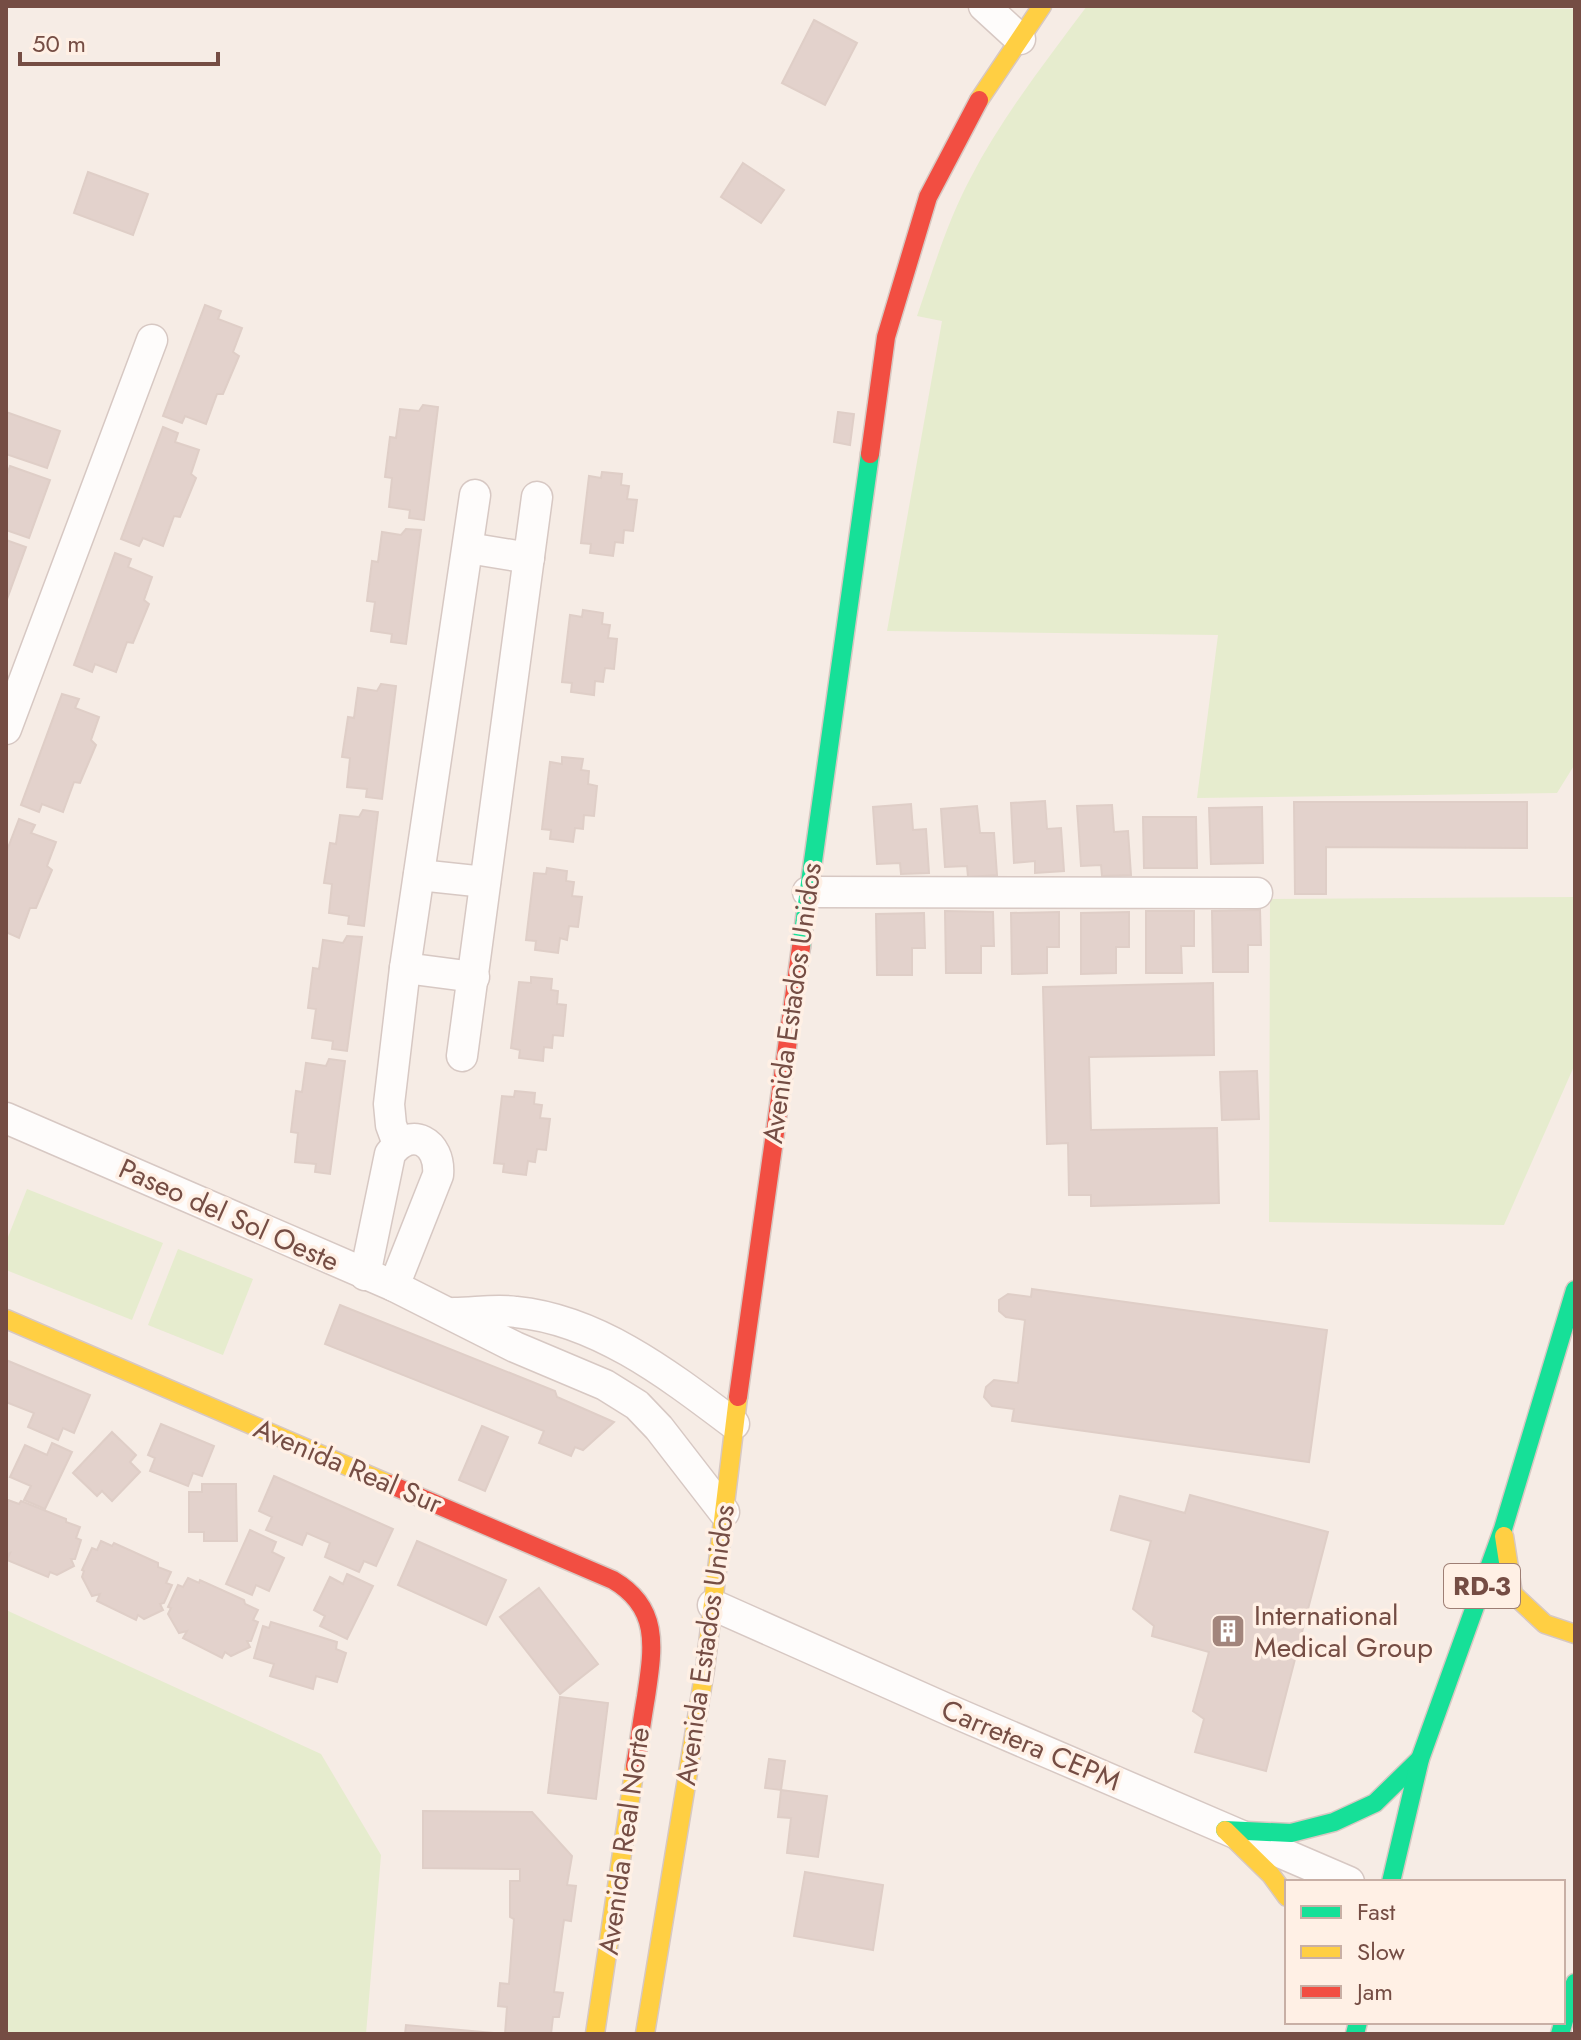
<svg xmlns="http://www.w3.org/2000/svg" width="1581" height="2040" viewBox="0 0 1581 2040" font-family="Jost,sans-serif">
  <rect width="100%" height="100%" fill="#f6ece5"/>
  <g fill="#e6ecce">
    <path d="M1087 6 1575 9V764L1557 793 1197 798 1218 635 887 631 942 321 917 316C933 270 947 222 970 179 1002 117 1046 61 1087 6Z"/>
    <path d="M1575 897V1064L1504 1225 1269 1222 1270 899Z"/>
    <path d="M27 1189 163 1243 132 1320 6 1270V1242Z"/>
    <path d="M178 1249 253 1279 223 1355 148 1325Z"/>
    <path d="M6 1610 321 1754 381 1855 366 2034H6Z"/>
  </g>
  <g fill="#e3d2cc" stroke="#dfcec7" stroke-width="2">
    <path d="M814 20 857 43 825 105 782 83Z"/>
    <path d="M743 163 784 190 761 223 721 197Z"/>
    <path d="M88 172 148 194 133 235 74 213Z"/>
    <path d="M205 305 221 311 218 319 242 328 233 352 239 356 223 394H217L206 424 185 416 182 423 163 416Z"/>
    <path d="M423 405 438 407 424 520 409 518 410 510 389 507 392 478 385 477 390 437 396 438 400 409 419 411Z"/>
    <path d="M6 412 60 431 47 468 6 454Z"/>
    <path d="M838 412 854 414 850 445 834 442Z"/>
    <path d="M163 427 178 433 175 442 199 450 191 474 196 478 180 517 174 516 163 546 143 538 139 546 121 539Z"/>
    <path d="M10 466 50 480 29 538 6 530V478Z"/>
    <path d="M602 472 622 474 621 485 629 486 627 499 637 500 633 531 624 530 623 543 615 542 613 556 590 553 591 544 581 543 589 476 601 478Z"/>
    <path d="M406 529 421 530 406 644 391 642 392 634 371 631 375 602 367 601 372 561 378 562 382 532 401 535Z"/>
    <path d="M6 540 26 547 6 602Z"/>
    <path d="M115 553 131 559 128 567 152 577 144 600 149 604 133 643 127 642 116 672 95 664 92 672 74 665Z"/>
    <path d="M583 610 603 613 602 624 610 625 608 638 617 639 614 669 605 668 603 682 595 681 594 695 571 692 572 683 562 682 570 615 582 617Z"/>
    <path d="M381 684 396 686 382 799 366 797 367 789 347 787 350 758 342 757 348 717 354 718 358 688 377 691Z"/>
    <path d="M62 694 79 699 75 708 99 717 91 740 96 745 80 783 74 782 63 812 42 804 39 812 21 805Z"/>
    <path d="M562 757 583 759 581 770 589 771 588 784 597 786 594 816 584 815 583 829 575 828 573 842 550 839 551 830 542 829 550 762 562 764Z"/>
    <path d="M1045 801 1047 829 1061 828 1064 871 1035 873V861L1014 863 1011 803Z"/>
    <path d="M1294 802H1527V848L1326 847V894H1295Z"/>
    <path d="M911 804 913 830 926 829 929 873 901 874 900 863 877 864 873 807Z"/>
    <path d="M1112 805 1114 832 1128 831 1131 875 1102 876 1101 865 1081 866 1077 806Z"/>
    <path d="M977 806 980 833H994L997 875 968 877 967 866 945 867 941 809Z"/>
    <path d="M1262 807 1263 863 1211 864 1209 808Z"/>
    <path d="M363 810 378 812 364 926 348 924 349 916 329 913 332 884 324 883 330 843 336 844 340 815 359 817Z"/>
    <path d="M1143 817H1196L1197 868H1144Z"/>
    <path d="M19 819 35 825 31 833 56 842 47 866 52 870 36 908H30L19 938 6 932V853Z"/>
    <path d="M547 868 567 871 566 881 574 882 572 896 582 897 578 927 569 926 567 940 560 938 558 953 535 950 536 941 526 940 534 873 546 874Z"/>
    <path d="M1260 910 1261 945H1248V972H1213L1212 911Z"/>
    <path d="M945 911 993 912 994 946H981V973H946Z"/>
    <path d="M1146 911H1194V946H1181L1182 973H1146Z"/>
    <path d="M1059 912V947H1047V973L1012 974 1011 913Z"/>
    <path d="M1129 912V947H1116V973L1081 974V913Z"/>
    <path d="M924 913 925 948H912V975H877L876 914Z"/>
    <path d="M347 936 362 937 347 1051 332 1049 333 1041 312 1038 316 1009 308 1008 313 968 319 969 323 940 343 943Z"/>
    <path d="M531 977 552 979 551 990 558 991 557 1004 566 1005 563 1036 553 1035 552 1048 544 1047 543 1061 519 1058 520 1050 511 1048 519 982 531 983Z"/>
    <path d="M1213 983 1214 1055 1089 1057 1091 1130 1217 1128 1219 1203 1091 1206V1195H1069L1068 1143 1047 1144 1043 987Z"/>
    <path d="M329 1059 345 1061 330 1174 315 1172 316 1164 295 1162 298 1133 291 1132 296 1091 302 1092 306 1063 326 1066Z"/>
    <path d="M1257 1071 1259 1119 1222 1120 1220 1072Z"/>
    <path d="M515 1091 535 1093 534 1104 542 1105 540 1118 550 1119 546 1150 537 1149 535 1162 528 1161 526 1175 503 1172 504 1164 494 1163 502 1096 514 1097Z"/>
    <path d="M1032 1289 1327 1330 1309 1462 1012 1421 1014 1409 992 1406 984 1397 986 1387 994 1380 1018 1383 1025 1320 1006 1317 999 1311V1300L1008 1294 1031 1297Z"/>
    <path d="M340 1305 555 1391 557 1397 614 1422 583 1450 575 1447 571 1456 539 1443 544 1431 325 1344Z"/>
    <path d="M6 1360 90 1395 74 1433 63 1428 58 1440 28 1427 34 1413 6 1402Z"/>
    <path d="M161 1424 214 1446 202 1476 193 1473 188 1486 150 1471 155 1458 148 1455Z"/>
    <path d="M482 1426 508 1437 485 1491 459 1480Z"/>
    <path d="M112 1432 136 1455 130 1462 140 1472 112 1501 102 1491 97 1496 73 1473Z"/>
    <path d="M52 1443 72 1452 45 1509 24 1500 31 1486 10 1477 25 1445 47 1455Z"/>
    <path d="M274 1476 393 1529 376 1566 364 1561 359 1572 325 1557 330 1543 307 1533 302 1545 266 1530 272 1517 259 1511Z"/>
    <path d="M202 1484H236L237 1541H204V1532H189V1492H202Z"/>
    <path d="M1190 1495 1328 1532 1266 1771 1195 1752 1204 1719 1193 1711 1209 1652 1152 1636 1154 1626 1133 1609 1151 1541 1111 1530 1120 1496 1185 1513Z"/>
    <path d="M8 1500 19 1504 21 1501 66 1519V1522L80 1527 76 1538 81 1540 75 1559H71L74 1566 57 1575 50 1572 48 1577 7 1560 10 1553 6 1555Z"/>
    <path d="M250 1530 276 1542 272 1552 284 1558 269 1591 256 1585 252 1595 226 1584Z"/>
    <path d="M101 1541 112 1546 114 1543 158 1563V1567L171 1572 166 1583 172 1585 164 1603 160 1604 163 1610 144 1619 138 1615 136 1620 97 1601 100 1594 92 1596 82 1577 84 1571 82 1570 92 1548 97 1550Z"/>
    <path d="M417 1541 506 1580 486 1625 398 1585Z"/>
    <path d="M347 1574 373 1586 347 1639 320 1626 325 1616 314 1610 330 1577 343 1584Z"/>
    <path d="M188 1578 199 1583 200 1580 244 1600 245 1604 258 1610 253 1620 258 1622 251 1641H247L250 1647 231 1656 225 1652 222 1658 183 1638 187 1631 179 1633 168 1614 171 1608 168 1607 178 1585 183 1587Z"/>
    <path d="M539 1588 598 1664 560 1694 500 1617Z"/>
    <path d="M271 1622 337 1642 336 1649 346 1653 337 1682 316 1676 313 1689 270 1676 274 1664 254 1658 263 1626 269 1628Z"/>
    <path d="M560 1697 608 1703 596 1799 548 1793Z"/>
    <path d="M769 1759 785 1761 781 1790 765 1788Z"/>
    <path d="M781 1790 827 1796 818 1857 787 1853 791 1818 778 1817Z"/>
    <path d="M423 1811 532 1812 572 1856 567 1885 576 1886 571 1921 564 1920 554 1992 563 1993 559 2017H553L551 2034H405L406 2025 505 2034 507 2007 498 2006 500 1983 509 1984 514 1919 510 1917V1881H520V1869L423 1868Z"/>
    <path d="M805 1872 883 1885 873 1950 794 1936Z"/>
  </g>
  <g fill="none" stroke-linecap="round" stroke-linejoin="round">
    <g stroke="#d7c8c3" stroke-width="33">
      <g id="street">
        <path d="M984 6 1020 39"/>
        <path d="M468 548 529 558"/>
        <path d="M6 729 152 340"/>
        <path d="M419 875 485 882"/>
        <path d="M808 892 1257 893"/>
        <path d="M405 968 474 977"/>
        <path d="M462 1056 537 497"/>
        <path d="M6 1118 394 1286 515 1347 605 1385 637 1405 659 1428 724 1512"/>
        <path d="M398 1144 391 1125 389 1104 405 968 475 495"/>
        <path d="M365 1275 390 1154C411 1125 441 1142 438 1175L394 1286"/>
        <path d="M454 1313C474 1313 496 1309 516 1312 598 1320 669 1375 734 1424"/>
        <path d="M713 1605 949 1710 1349 1882"/>
      </g>
    </g>
    <g stroke="#d7c8c2" stroke-width="21">
      <g id="fast">
        <path d="M801 947 870 454"/>
        <path d="M1225 1830 1291 1833 1334 1822 1375 1803 1420 1759"/>
        <path d="M1391 1882 1420 1759 1503 1529 1575 1290"/>
        <path d="M1355 2034 1358 2022"/>
        <path d="M1560 2034 1575 1983"/>
      </g>
    </g>
    <g stroke="#d7c8c2" stroke-width="21">
      <g id="slow">
        <path d="M979 100 1042 6"/>
        <path d="M6 1319 389 1484"/>
        <path d="M1504 1536 1513 1594 1545 1624 1575 1634"/>
        <path d="M1225 1830 1271 1875 1287 1897"/>
        <path d="M595 2034 635 1766"/>
        <path d="M645 2034 705 1669 738 1397"/>
      </g>
    </g>
    <g stroke="#d7c8c2" stroke-width="21">
      <g id="jam">
        <path d="M870 454 886 337 928 197 979 100"/>
        <path d="M738 1397 801 947"/>
        <path d="M389 1484 613 1580C661 1608 653 1649 646 1697 642 1720 639 1743 635 1766"/>
      </g>
    </g>
    <use href="#street" stroke="#fefcfb" stroke-width="30"/>
    <use href="#fast" stroke="#16e098" stroke-width="18"/>
    <use href="#slow" stroke="#ffcf43" stroke-width="18"/>
    <use href="#jam" stroke="#f24e42" stroke-width="18"/>
  </g>
  <defs>
    <g id="building-square" transform="scale(1.8)"><rect x="-9" y="-9" width="18" height="18" rx="4" fill="#a2857c" stroke="#fff0e5"/><path d="M-4-6H4V6H1V3H-1V6H-4ZM-2.5-4.3h1.7v1.8h-1.7ZM.8-4.3h1.7v1.8H.8ZM-2.5-1h1.7V.8h-1.7ZM.8-1h1.7V.8H.8Z" fill="#fff"/></g>
  </defs>
  <g fill-rule="evenodd">
    <use href="#building-square" x="1228" y="1631"/>
  </g>
  <g text-anchor="middle" dominant-baseline="central" stroke-width="7" stroke-linejoin="round" paint-order="stroke">
    <rect fill="#fff0e5" stroke="#9e7e74" stroke-width="2" x="1444" y="1564" width="76" height="44" rx="6"/>
    <g font-size="26" font-weight="bold" fill="#754d44">
      <text x="1482" y="1586">RD-3</text>
    </g>
    <g font-size="28" fill="#754d44" stroke="#fff0e5">
      <text transform="translate(792 1003) rotate(-82)">Avenida Estados Unidos</text>
      <text transform="translate(229 1215) rotate(24)">Paseo del Sol Oeste</text>
      <text transform="translate(348 1466) rotate(23)">Avenida Real Sur</text>
      <text transform="translate(705 1645) rotate(-82)">Avenida Estados Unidos</text>
      <text transform="translate(1031 1745) rotate(23)">Carretera CEPM</text>
      <text transform="translate(624 1841) rotate(-82)">Avenida Real Norte</text>
    </g>
    <g font-size="28" fill="#754d44" stroke="#fff0e5" text-anchor="start">
      <text x="1254" y="1615">International<tspan x="1254" dy="32">Medical Group</tspan></text>
    </g>
  </g>
  <rect width="1581" height="2040" fill="none" stroke="#754d44" stroke-width="16"/>
  <rect x="1285" y="1880" width="280" height="144" fill="#fff0e5" stroke="#c8afa5" stroke-width="2"/>
  <rect x="1301" y="1906" width="40" height="12" fill="#16e098" stroke="#c8afa5" stroke-width="2"/>
  <text x="1357" y="1920" font-size="24" fill="#754d44">Fast</text>
  <rect x="1301" y="1946" width="40" height="12" fill="#ffcf43" stroke="#c8afa5" stroke-width="2"/>
  <text x="1357" y="1960" font-size="24" fill="#754d44">Slow</text>
  <rect x="1301" y="1986" width="40" height="12" fill="#f24e42" stroke="#c8afa5" stroke-width="2"/>
  <text x="1357" y="2000" font-size="24" fill="#754d44">Jam</text>
  <path d="M20 52v12h198v-12" fill="none" stroke="#754d44" stroke-width="4"/>
  <text x="32" y="52" font-size="24" fill="#754d44" stroke="#fff0e5" stroke-width="6" paint-order="stroke">50 m</text>
</svg>
